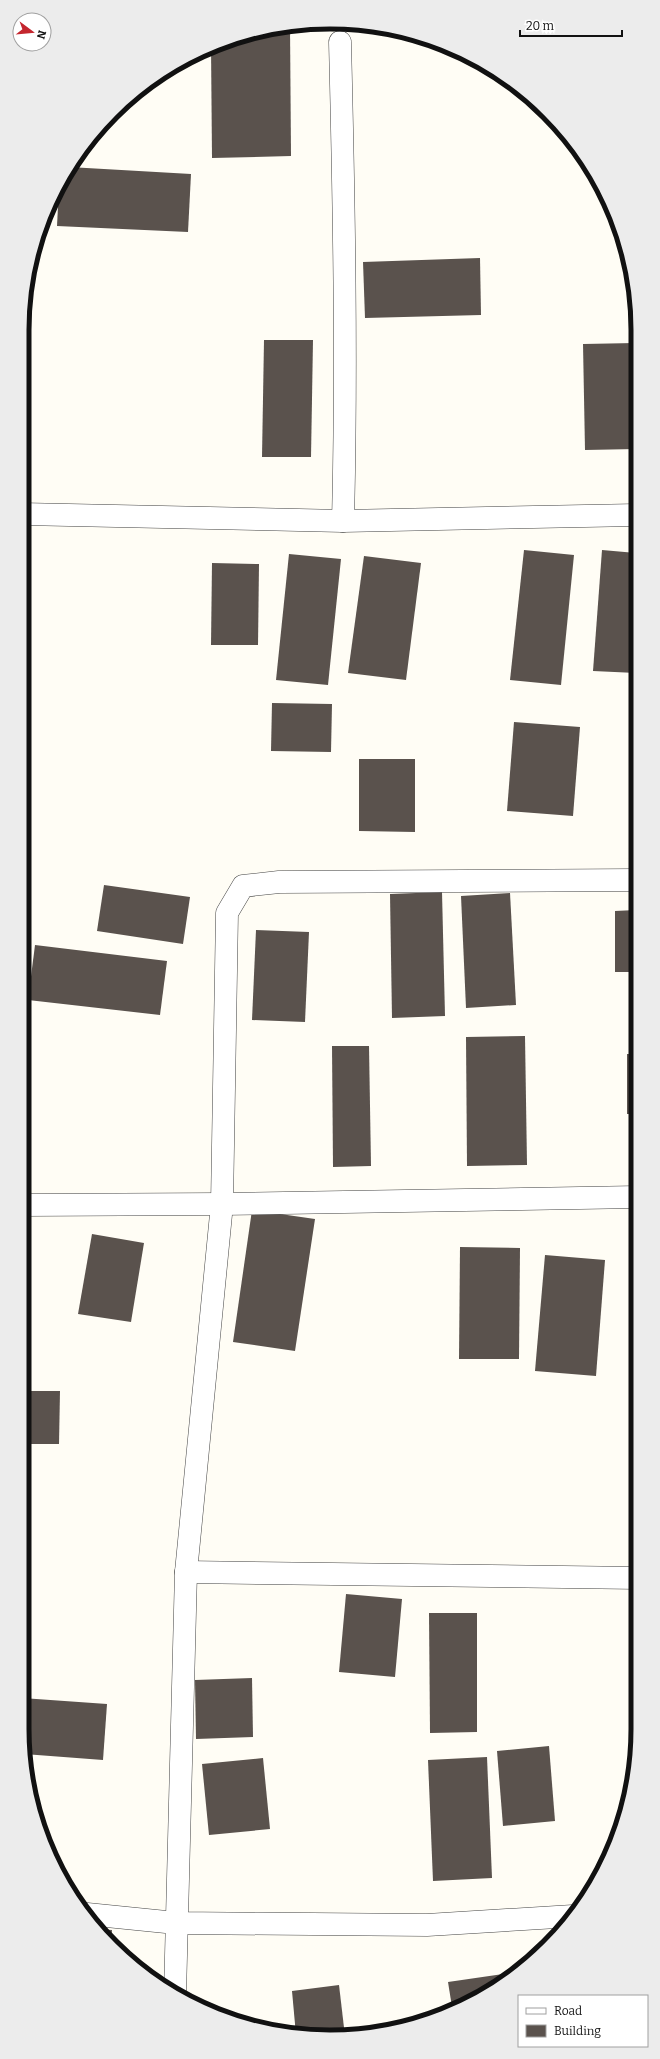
<svg xmlns="http://www.w3.org/2000/svg" width="660" height="2059" viewBox="0 0 660 2059" font-family="Bitter,serif">
  <rect width="100%" height="100%" fill="#fffdf5"/>
  <g fill="#5a524d">
    <path d="M290 26 291 156 212 158 211 46 270 28Z"/>
    <path d="M69 167 191 174 188 232 57 226 59 187Z"/>
    <path d="M480 258 481 315 365 318 363 262Z"/>
    <path d="M22 332H27L23 382H22Z"/>
    <path d="M264 340H313L311 457H262Z"/>
    <path d="M635 343 636 449 585 450 583 344Z"/>
    <path d="M22 409 26 410 23 450H22Z"/>
    <path d="M524 550 574 555 561 685 510 680Z"/>
    <path d="M602 550 636 553V673L593 671Z"/>
    <path d="M289 554 341 559 328 685 276 680Z"/>
    <path d="M364 556 421 563 406 680 348 673Z"/>
    <path d="M212 563 259 564 258 645H211Z"/>
    <path d="M272 703 332 704 331 752 271 751Z"/>
    <path d="M514 722 580 727 573 816 507 811Z"/>
    <path d="M359 759H415V832L359 831Z"/>
    <path d="M22 800H27L28 860H22Z"/>
    <path d="M104 885 190 897 183 944 97 931Z"/>
    <path d="M442 892 445 1016 392 1018 390 894Z"/>
    <path d="M510 893 516 1005 466 1008 461 896Z"/>
    <path d="M636 910 637 972H615V911Z"/>
    <path d="M256 930 309 932 305 1022 252 1020Z"/>
    <path d="M35 945 167 961 160 1015 28 1000Z"/>
    <path d="M525 1036 527 1165 467 1166 466 1037Z"/>
    <path d="M332 1046H369L371 1166 333 1167Z"/>
    <rect x="627" y="1054" width="10" height="60"/>
    <path d="M252 1210 315 1219 295 1351 233 1342Z"/>
    <path d="M92 1234 144 1243 131 1322 78 1314Z"/>
    <path d="M460 1247 520 1248 519 1359H459Z"/>
    <path d="M545 1255 605 1260 596 1376 535 1371Z"/>
    <path d="M22 1391H60L59 1444H22Z"/>
    <path d="M346 1594 402 1599 395 1677 339 1672Z"/>
    <path d="M429 1613H477V1732L430 1733Z"/>
    <path d="M252 1678 253 1737 196 1739 195 1680Z"/>
    <path d="M22 1698 107 1704 103 1760 24 1754Z"/>
    <path d="M549 1746 555 1821 503 1826 497 1751Z"/>
    <path d="M487 1757 492 1878 433 1881 428 1760Z"/>
    <path d="M263 1758 270 1829 209 1835 202 1764Z"/>
    <path d="M97 1929 112 1930 111 1944 99 1932Z"/>
    <path d="M510 1973V1978L501 1985 452 2007 448 1982Z"/>
    <path d="M339 1985 345 2036 296 2035 292 1991Z"/>
  </g>
  <g fill="none" stroke-linecap="round" stroke-linejoin="round">
    <g stroke="#444" stroke-width="23">
      <g id="street">
        <path d="M340 42C344 202 347 361 343 521"/>
        <path d="M22 514 343 521 636 515"/>
        <path d="M22 1205 222 1204 637 1197"/>
        <path d="M186 1572 638 1578"/>
        <path d="M87 1914 176 1923 427 1925 573 1916"/>
        <path d="M175 1994 186 1572 222 1204 227 913 243 886 279 882 636 880"/>
      </g>
    </g>
    <use href="#street" stroke="#fff" stroke-width="22"/>
  </g>
  <path d="M0 0H660V2059H0ZM330 29H330A301 301 0 0 1 631 330V1729A301 301 0 0 1 330 2030H330A301 301 0 0 1 29 1729V330A301 301 0 0 1 330 29Z" fill="#ececec" fill-rule="evenodd"/>
  <path fill="none" stroke="#111" stroke-width="5" d="M330 29H330A301 301 0 0 1 631 330V1729A301 301 0 0 1 330 2030H330A301 301 0 0 1 29 1729V330A301 301 0 0 1 330 29Z"/>
  <rect x="518" y="1995" width="130" height="52" fill="#ffffff" stroke="#a0a0a0"/>
  <rect x="526" y="2008" width="20" height="6" fill="#ffffff" stroke="#a0a0a0"/>
  <text x="554" y="2015" font-size="12" fill="#111111">Road</text>
  <rect x="526" y="2025" width="20" height="12" fill="#5a524d" stroke="#a0a0a0"/>
  <text x="554" y="2035" font-size="12" fill="#111111">Building</text>
  <g transform="translate(32 32) rotate(106)"><circle r="19" fill="#ffffff" stroke="#a0a0a0"/>
  <path d="M0-3L7 15L0 10L-7 15Z" fill="#c4262e"/>
  <text y="-6" font-size="11" font-weight="bold" text-anchor="middle" fill="#111111">N</text>
  </g>
  <path d="M520 30v6h102v-6" fill="none" stroke="#111111" stroke-width="2"/>
  <text x="526" y="30" font-size="12" fill="#111111" stroke="#ffffff" stroke-width="3" paint-order="stroke">20 m</text>
</svg>
